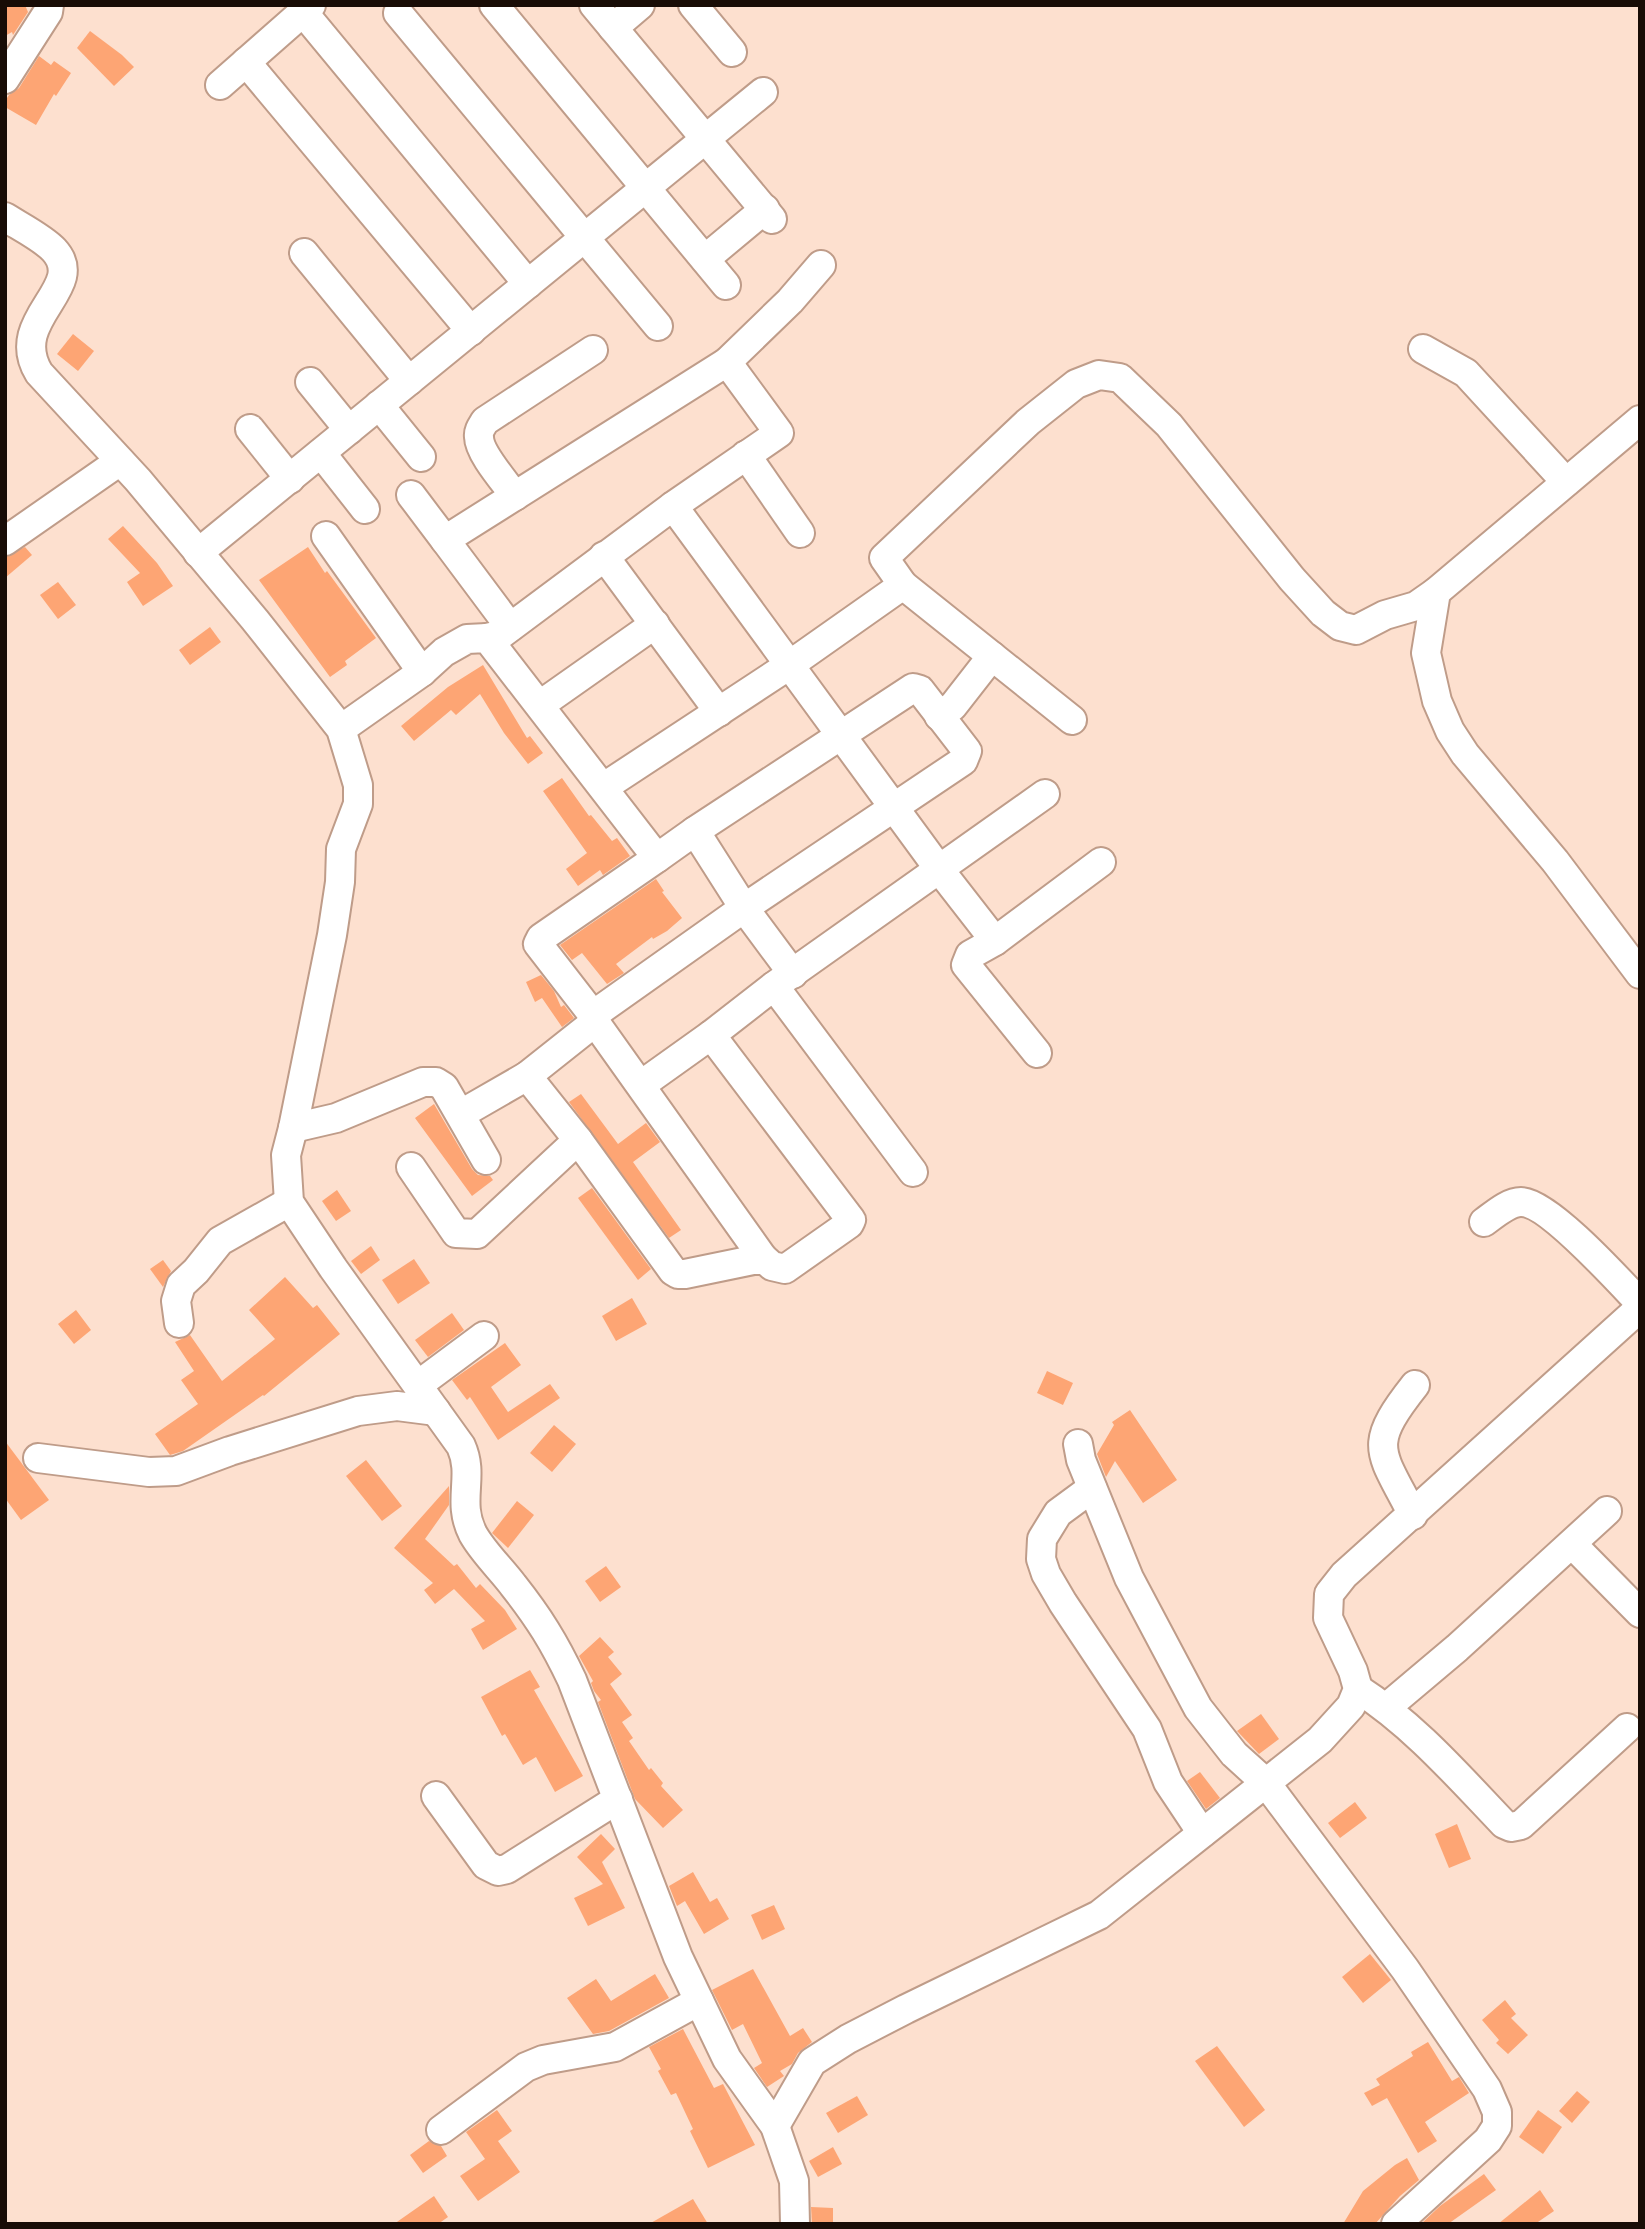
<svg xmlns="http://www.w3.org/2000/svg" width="1645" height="2229" viewBox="0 0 1645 2229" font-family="Bitter,serif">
  <rect width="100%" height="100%" fill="#fde0cf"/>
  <g fill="#fda574">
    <path d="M5 5H25L28 12 13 35 12 32 5 36Z"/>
    <path d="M90 31 122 55 134 67 114 86 77 48Z"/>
    <path d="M39 56 51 65 54 61 71 73 56 96 54 94 36 125 5 107V101L9 95 19 88Z"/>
    <path d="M73 334 94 351 78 371 57 354Z"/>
    <path d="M123 526 157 563 173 586 143 606 127 582 140 573 108 539Z"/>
    <path d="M25 547 32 555 5 578V557Z"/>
    <path d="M308 547 325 573 327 571 376 638 345 661 347 665 330 677 259 580Z"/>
    <path d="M58 582 76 605 58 619 40 595Z"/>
    <path d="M210 627 221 642 190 665 179 650Z"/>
    <path d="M483 665 527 738 530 736 543 753 528 764 504 733 480 694 456 715 451 710 414 741 401 726 448 687Z"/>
    <path d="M562 778 589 816 591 815 612 841 617 838 630 856 603 875 600 870 578 886 566 869 587 853 543 791Z"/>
    <path d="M656 879 664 891 662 892 682 918 667 931 653 939 652 937 616 964 624 973 607 984 582 953 572 960 560 945Z"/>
    <path d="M541 975 554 991 561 1007 564 1005 574 1018 562 1027 542 998 535 1002 526 982Z"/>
    <path d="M581 1094 618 1144 646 1123 660 1142 633 1162 681 1230 669 1238 569 1102Z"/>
    <path d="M434 1104 472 1169 478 1175 490 1176 493 1180 472 1196 415 1118Z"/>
    <path d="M592 1188 651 1269 638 1280 578 1198Z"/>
    <path d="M337 1190 351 1211 336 1221 322 1201Z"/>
    <path d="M371 1246 380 1260 361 1274 351 1261Z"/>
    <path d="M414 1259 430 1283 398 1304 382 1280Z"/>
    <path d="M163 1260 171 1271 163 1287 150 1269Z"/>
    <path d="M285 1277 313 1308 317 1305 340 1334 264 1396 263 1395 183 1451 170 1455 155 1434 198 1404 181 1380 194 1371 175 1342 190 1335 222 1381 275 1339 249 1310Z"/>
    <path d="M632 1298 647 1324 616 1341 602 1316Z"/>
    <path d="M76 1310 91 1330 74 1344 58 1324Z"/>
    <path d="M452 1313 464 1330 428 1357 415 1340Z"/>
    <path d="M505 1343 521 1365 491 1387 508 1412 550 1384 560 1398 498 1440 470 1397 467 1400 452 1380Z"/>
    <path d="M1047 1371 1073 1383 1063 1405 1037 1393Z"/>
    <path d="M1130 1410 1177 1480 1143 1503 1115 1461 1106 1477 1097 1454 1114 1425 1112 1422Z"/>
    <path d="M554 1425 576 1444 552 1472 530 1453Z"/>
    <path d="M5 1441 49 1500 21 1520 5 1498Z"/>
    <path d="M366 1460 402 1506 382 1521 346 1476Z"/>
    <path d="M449 1486V1505L425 1539 454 1566 457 1564 476 1588 480 1584 505 1610 517 1629 483 1650 471 1629 485 1621 454 1589 435 1604 424 1590 433 1583 394 1548Z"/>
    <path d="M517 1501 534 1515 508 1548 492 1533Z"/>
    <path d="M606 1566 621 1587 600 1602 585 1581Z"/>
    <path d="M600 1637 614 1652 608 1657 622 1674 610 1684 632 1715 622 1722 633 1738 629 1741 649 1770 651 1768 663 1783 661 1786 683 1810 663 1828 635 1799 598 1702 601 1700 594 1691 591 1683 593 1681 579 1656Z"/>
    <path d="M530 1670 540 1687 534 1690 583 1776 555 1792 536 1757 523 1765 505 1734 502 1736 481 1697Z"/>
    <path d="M1261 1714 1279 1739 1259 1754 1237 1731Z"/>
    <path d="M1200 1772 1220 1798 1206 1809 1187 1781Z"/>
    <path d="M1355 1802 1367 1818 1340 1838 1328 1823Z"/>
    <path d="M1457 1824 1471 1859 1449 1868 1435 1834Z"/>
    <path d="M601 1834 615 1849 602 1862 625 1908 588 1926 574 1898 603 1884 577 1857Z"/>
    <path d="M693 1872 710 1902 717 1898 729 1919 704 1934 685 1901 677 1906 669 1886Z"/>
    <path d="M774 1905 785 1929 762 1940 751 1915Z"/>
    <path d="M1370 1954 1391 1980 1363 2003 1342 1977Z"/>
    <path d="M753 1969 790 2036 803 2028 812 2042 798 2053 792 2064 780 2071 784 2076 767 2087 754 2068 762 2063 743 2024 732 2030 712 1990Z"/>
    <path d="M655 1974 669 1998 609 2031 593 2034 567 1998 596 1979 611 2001Z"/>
    <path d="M1505 2000 1516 2014 1511 2018 1528 2035 1508 2054 1496 2043 1499 2040 1482 2020Z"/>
    <path d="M683 2029 714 2088 723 2084 755 2145 708 2168 690 2131 693 2129 676 2093 671 2095 658 2071 661 2069 649 2047Z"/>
    <path d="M1428 2042 1452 2081 1459 2077 1469 2093 1425 2122 1437 2141 1418 2153 1387 2098 1372 2106 1364 2093 1380 2085 1376 2079 1413 2056 1411 2052Z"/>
    <path d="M1217 2046 1265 2110 1244 2127 1195 2061Z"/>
    <path d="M1577 2091 1590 2102 1572 2123 1559 2111Z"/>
    <path d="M857 2096 868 2115 838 2133 826 2113Z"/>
    <path d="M497 2110 512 2131 498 2141 520 2172 478 2201 460 2176 485 2159 466 2132Z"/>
    <path d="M1538 2110 1562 2127 1543 2154 1519 2137Z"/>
    <path d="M429 2141 441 2146 447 2156 423 2173 410 2155Z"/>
    <path d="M833 2147 842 2164 818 2177 809 2161Z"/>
    <path d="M1407 2158 1419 2180 1400 2196 1375 2224H1343L1363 2191 1395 2165Z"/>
    <path d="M1484 2174 1496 2190 1448 2224H1421L1440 2206Z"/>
    <path d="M1540 2190 1554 2211 1535 2224H1498Z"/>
    <path d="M434 2196 448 2217 438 2224H394Z"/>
    <path d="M693 2199 708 2224H649Z"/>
    <path d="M811 2207 833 2208V2224H812Z"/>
  </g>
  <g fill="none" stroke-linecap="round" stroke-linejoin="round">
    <g stroke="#bf9c89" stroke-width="32">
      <g id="minor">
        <path d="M494 5 726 285"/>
        <path d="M594 5 772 219"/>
        <path d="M693 5 732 52"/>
        <path d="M303 12 528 284"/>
        <path d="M398 13 658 326"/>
        <path d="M613 28 640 5"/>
        <path d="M246 62 471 331"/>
        <path d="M5 79 48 12 49 5"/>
        <path d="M220 85 311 5"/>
        <path d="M5 217C19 226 43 238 54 250 89 288 6 319 39 373L138 480 255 620 341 729 358 785V804L341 849 340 882 332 935 293 1128 286 1155 289 1202 333 1268 461 1446C475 1477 456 1501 473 1534 483 1552 501 1569 513 1585 539 1618 554 1642 572 1680L678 1957 727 2059 775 2126 794 2181 795 2224"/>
        <path d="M304 253 409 381"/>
        <path d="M705 259 765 209"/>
        <path d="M1423 349 1466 373 1566 482"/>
        <path d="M310 382 349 430"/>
        <path d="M379 405 421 457"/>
        <path d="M1640 420 1436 592 1426 653 1437 701 1450 731 1465 754 1555 861 1640 974"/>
        <path d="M250 429 290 479"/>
        <path d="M321 453 365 509"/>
        <path d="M746 455 800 533"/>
        <path d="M411 495 445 540 727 362 790 301 821 265"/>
        <path d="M515 496C505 482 479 453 479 437 478 431 482 426 485 421L593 350"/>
        <path d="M673 506 939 869 995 941 970 955 966 965 1037 1053"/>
        <path d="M326 536 422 672"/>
        <path d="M445 540 510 627"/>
        <path d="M5 541 120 461"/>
        <path d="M198 553 763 92"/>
        <path d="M604 556 719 712"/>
        <path d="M903 585 884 558 1028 422 1076 384 1099 375 1120 378 1169 425 1292 579 1323 613 1340 626 1356 630 1385 615 1416 606 1436 592"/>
        <path d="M487 638 500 635 673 506 779 433 727 362"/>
        <path d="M540 705 655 624"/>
        <path d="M939 716 953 706 992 656"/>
        <path d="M341 729 422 672 444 652 467 639 487 638 657 858 695 831 744 908 793 974"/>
        <path d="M604 787 788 666 903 585 1072 720"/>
        <path d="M657 858 541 938 538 944 593 1015 595 1022 763 1258"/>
        <path d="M995 941 1101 862"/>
        <path d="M774 986 913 1172"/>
        <path d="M593 1015 744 908 963 761 967 751 920 690 913 688 695 831"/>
        <path d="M527 1076 595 1022"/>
        <path d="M641 1085 711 1035"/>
        <path d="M461 1114 527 1076 578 1140 673 1271 678 1274H685L763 1258 772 1266 785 1269 849 1224 851 1220 711 1035 774 986 1045 794"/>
        <path d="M293 1128 336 1118 423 1082H436L444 1087 486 1160"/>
        <path d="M411 1167 456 1233 477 1234 578 1140"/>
        <path d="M1484 1222C1494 1215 1508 1202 1521 1202 1548 1202 1620 1282 1640 1303"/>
        <path d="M179 1323 176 1301 181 1285 196 1271 220 1241 289 1202"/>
        <path d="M418 1385 484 1336"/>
        <path d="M1078 1444 1081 1460 1129 1578 1198 1708 1234 1754 1266 1783 1405 1969 1487 2089 1497 2112V2126L1488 2140 1396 2224"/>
        <path d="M38 1458 149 1472 176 1471 230 1451 358 1411 397 1406 436 1411"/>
        <path d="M1092 1488 1058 1513 1042 1539 1041 1559 1046 1574 1063 1603 1147 1729 1168 1782 1202 1833"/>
        <path d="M1413 1515C1380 1450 1366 1447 1415 1385"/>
        <path d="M1572 1544 1640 1613"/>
        <path d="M1358 1689C1414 1725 1458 1776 1504 1824L1511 1827 1521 1825 1627 1728"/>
        <path d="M1387 1707 1457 1648 1607 1511"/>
        <path d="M436 1796 486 1865 498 1871 507 1869 618 1799"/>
        <path d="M775 2126 812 2062 848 2039 906 2009 1099 1915 1320 1740 1351 1706 1358 1689 1353 1671 1328 1618 1329 1594 1344 1575 1640 1308"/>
        <path d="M441 2130 526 2067 543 2060 615 2047 699 2001"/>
      </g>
    </g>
    <use href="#minor" stroke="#fff" stroke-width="28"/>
  </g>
  <rect width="1645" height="2229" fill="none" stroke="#180c06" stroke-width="14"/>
</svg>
